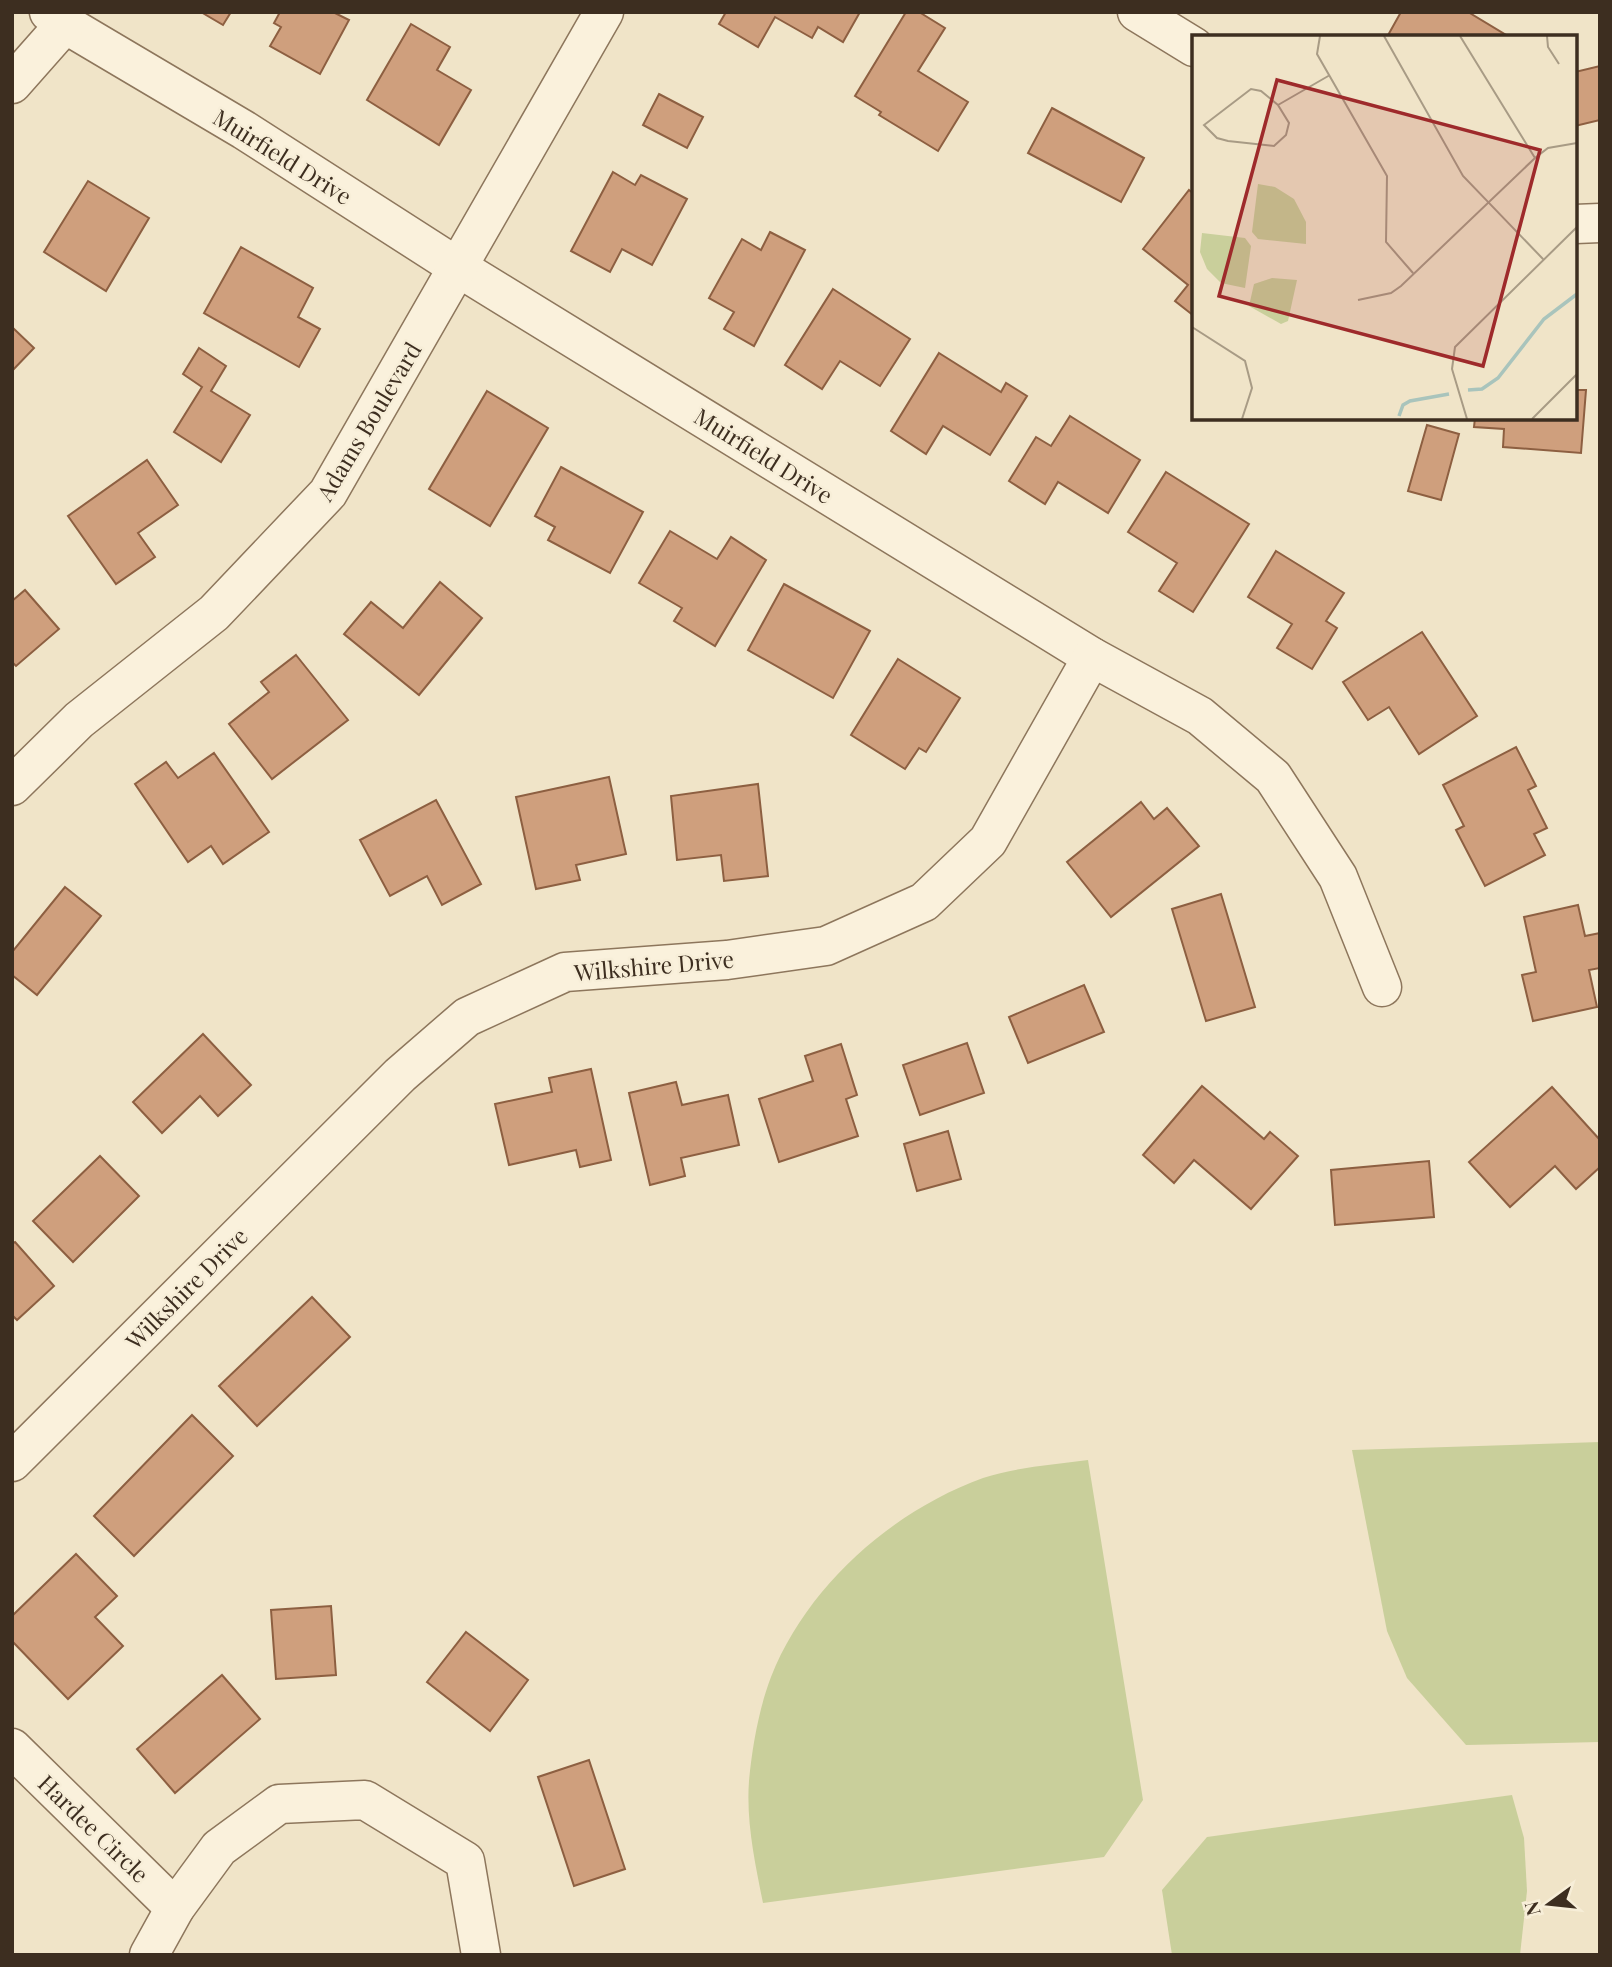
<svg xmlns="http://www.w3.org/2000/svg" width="1612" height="1967" viewBox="0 0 1612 1967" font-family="'Playfair Display',serif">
  <rect width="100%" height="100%" fill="#f0e4c8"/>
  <g fill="#c9cf9b">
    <path d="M1600 1442V1742L1466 1745 1407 1678 1387 1631 1352 1450Z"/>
    <path d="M1088 1460 1143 1800 1104 1857 763 1903C755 1863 746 1822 749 1781 752 1748 759 1708 771 1677 807 1586 892 1511 983 1478 1016 1467 1053 1465 1088 1460Z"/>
    <path d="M1512 1795 1524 1838 1527 1891 1520 1955H1172L1162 1890 1207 1837Z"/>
  </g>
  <g fill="#cf9f7d" stroke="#8d5f41" stroke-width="2">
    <path d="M201 12H231L223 25Z"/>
    <path d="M280 12H333L349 20 320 74 270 46 281 27 274 23Z"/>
    <path d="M726 12H860L843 42 818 27 812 38 775 17 758 47 719 24Z"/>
    <path d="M906 12H919L945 28 918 71 968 102 938 151 879 115 881 112 855 96Z"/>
    <path d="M1401 12H1468L1506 35 1505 37H1387Z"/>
    <path d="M411 24 450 47 437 70 471 90 439 145 367 100Z"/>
    <path d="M1600 66V120L1575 126V72Z"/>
    <path d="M659 94 703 117 687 148 643 125Z"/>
    <path d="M1052 108 1144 158 1121 202 1028 153Z"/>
    <path d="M613 172 635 185 641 175 687 199 652 265 622 249 610 272 571 251Z"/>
    <path d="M88 181 149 218 106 291 44 252Z"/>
    <path d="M1189 190 1194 194V316L1175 301 1188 285 1143 249Z"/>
    <path d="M770 232 805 250 754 346 724 329 734 312 709 298 742 239 761 250Z"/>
    <path d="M241 247 313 288 298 317 320 329 299 367 204 313Z"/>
    <path d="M833 289 910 339 880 386 840 361 822 389 785 365Z"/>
    <path d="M12 327 34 348 12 371Z"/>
    <path d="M199 348 226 366 211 391 250 415 221 462 174 432 202 387 183 374Z"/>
    <path d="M939 353 1001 392 1006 383 1027 396 990 455 943 426 926 454 891 431Z"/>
    <path d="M1575 390H1586L1581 453 1503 447 1504 429 1474 427 1475 418H1575Z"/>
    <path d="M487 391 548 428 490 526 429 489Z"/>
    <path d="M1070 416 1140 460 1108 513 1058 482 1045 504 1009 481 1036 437 1051 446Z"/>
    <path d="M1427 425 1459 434 1441 500 1408 491Z"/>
    <path d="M147 460 178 505 138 533 155 557 116 584 68 516Z"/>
    <path d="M561 467 643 512 610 573 548 540 555 527 535 516Z"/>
    <path d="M1166 472 1249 524 1193 612 1159 591 1177 563 1128 532Z"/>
    <path d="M670 531 717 559 731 537 766 560 715 646 674 621 682 608 639 583Z"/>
    <path d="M1276 551 1344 593 1326 621 1337 628 1312 669 1277 648 1292 624 1248 597Z"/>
    <path d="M440 582 482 618 419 695 344 634 371 602 403 628Z"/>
    <path d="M784 584 870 631 833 698 748 650Z"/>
    <path d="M25 590 59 629 16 666 12 662V601Z"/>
    <path d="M1422 632 1477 716 1419 754 1389 707 1368 720 1343 682Z"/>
    <path d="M296 655 348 720 272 779 229 724 269 692 261 682Z"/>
    <path d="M898 659 960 698 926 752 919 748 905 769 851 735Z"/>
    <path d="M1516 747 1536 786 1528 790 1547 828 1534 834 1545 855 1485 886 1456 830 1464 826 1443 785Z"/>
    <path d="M214 753 269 832 223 864 211 846 188 862 135 784 166 762 178 778Z"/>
    <path d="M609 777 626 854 576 865 580 880 536 889 516 797Z"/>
    <path d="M758 784 768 876 724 881 721 855 677 860 671 796Z"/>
    <path d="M436 800 481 884 442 905 427 876 390 896 360 840Z"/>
    <path d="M1141 802 1154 819 1167 808 1199 846 1111 917 1067 862Z"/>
    <path d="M65 887 101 916 37 995 12 975V952Z"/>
    <path d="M1221 894 1255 1007 1206 1021 1172 909Z"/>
    <path d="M1578 905 1585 936 1600 933V968L1589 970 1597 1007 1533 1021 1522 975 1536 972 1524 917Z"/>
    <path d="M1084 985 1104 1032 1028 1063 1009 1017Z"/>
    <path d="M203 1034 251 1085 218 1116 200 1096 162 1133 133 1102Z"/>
    <path d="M967 1043 984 1093 920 1115 903 1065Z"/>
    <path d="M841 1044 857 1095 846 1099 858 1136 779 1162 759 1099 813 1081 805 1056Z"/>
    <path d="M591 1069 611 1160 580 1167 576 1150 509 1165 495 1104 552 1092 549 1078Z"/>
    <path d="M676 1082 682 1105 728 1095 739 1145 681 1158 685 1176 650 1185 629 1093Z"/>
    <path d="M1202 1086 1264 1139 1270 1132 1298 1156 1251 1209 1194 1160 1174 1183 1143 1155Z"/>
    <path d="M1552 1087 1600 1140V1167L1576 1189 1555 1166 1510 1207 1469 1162Z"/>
    <path d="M948 1131 961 1179 917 1191 904 1144Z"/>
    <path d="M100 1156 139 1196 73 1262 33 1221Z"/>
    <path d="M1429 1161 1434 1217 1335 1225 1331 1170Z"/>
    <path d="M15 1242 54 1286 17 1320 12 1315V1244Z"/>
    <path d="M312 1297 350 1337 257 1426 219 1386Z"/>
    <path d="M192 1415 233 1456 134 1556 94 1516Z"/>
    <path d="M76 1554 117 1596 95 1617 123 1646 68 1699 12 1641V1616Z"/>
    <path d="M331 1606 336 1675 276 1679 271 1610Z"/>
    <path d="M466 1632 528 1680 490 1731 427 1682Z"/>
    <path d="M222 1675 260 1719 175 1793 137 1749Z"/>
    <path d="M589 1760 625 1869 574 1886 538 1777Z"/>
  </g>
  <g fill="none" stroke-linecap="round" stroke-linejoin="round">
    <g stroke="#8d765c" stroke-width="41">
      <g id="minor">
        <path d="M49 12 65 24 244 130 459 268 1092 657 1200 716 1273 777 1338 877 1382 987"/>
        <path d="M1137 12 1194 47"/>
        <path d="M12 84 65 24"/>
        <path d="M1575 224 1600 223"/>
        <path d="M12 786 79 720 214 613 328 493 604 12"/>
        <path d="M12 1462 400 1075 467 1017 565 972 727 960 826 946 924 902 988 841 1092 657"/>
        <path d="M12 1748 175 1908"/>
        <path d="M149 1955 175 1908 219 1848 279 1804 365 1800 465 1861 481 1955"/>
      </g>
    </g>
    <use href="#minor" stroke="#faf1dc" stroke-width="38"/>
  </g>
  <g text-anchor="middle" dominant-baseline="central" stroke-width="5" stroke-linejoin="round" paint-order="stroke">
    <g font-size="23" fill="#3d2e20" stroke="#f7eed8">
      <text transform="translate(283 156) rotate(32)">Muirfield Drive</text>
      <text transform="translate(368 421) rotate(-59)">Adams Boulevard</text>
      <text transform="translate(764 455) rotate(32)">Muirfield Drive</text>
      <text transform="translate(654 965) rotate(-5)">Wilkshire Drive</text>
      <text transform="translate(186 1288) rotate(-45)">Wilkshire Drive</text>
      <text transform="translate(94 1828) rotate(44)">Hardee Circle</text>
    </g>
  </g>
  <g transform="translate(1192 35)">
    <rect width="385" height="385" fill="#f0e4c8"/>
    <path d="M66 149 83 152 102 164 114 187V209L66 204 60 197ZM10 198 53 203 59 211 53 253 29 248 15 234 8 217ZM80 243 105 245 96 286 89 289 57 271 62 249Z" fill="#c9cf9b"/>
    <path fill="none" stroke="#a9c4bc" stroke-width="3.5" d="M276 355 290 354 306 343 352 284 385 259M207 381 211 370 218 366 257 359"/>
    <path fill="none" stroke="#a89b85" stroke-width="2" d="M128 1 125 19 195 141 194 207 221 238M192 1 271 141 351 224M268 1 343 123M355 1 356 12 367 29M86 70 69 56 59 54 12 90 25 103 36 106 82 111 94 100 97 88 86 70 138 40M166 265 199 258 209 251 343 123 356 113 385 108M0 292 53 326 60 353 50 384M275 384 260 334 263 312 385 192M340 384 385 339"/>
    <path fill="#9e2a2b" fill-opacity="0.15" stroke="#9e2a2b" stroke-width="3.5" d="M85 45 348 115 291 331 27 261Z"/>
    <rect width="385" height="385" fill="none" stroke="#3d2e20" stroke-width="3.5"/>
  </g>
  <rect width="1612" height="1967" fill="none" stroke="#3d2e20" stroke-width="28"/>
  <g transform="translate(1549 1904) rotate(255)" stroke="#f7eed8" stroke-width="5" paint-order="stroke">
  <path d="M0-5L12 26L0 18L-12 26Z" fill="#3d2e20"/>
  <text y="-10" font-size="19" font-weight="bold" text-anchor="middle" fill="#3d2e20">N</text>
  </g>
</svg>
